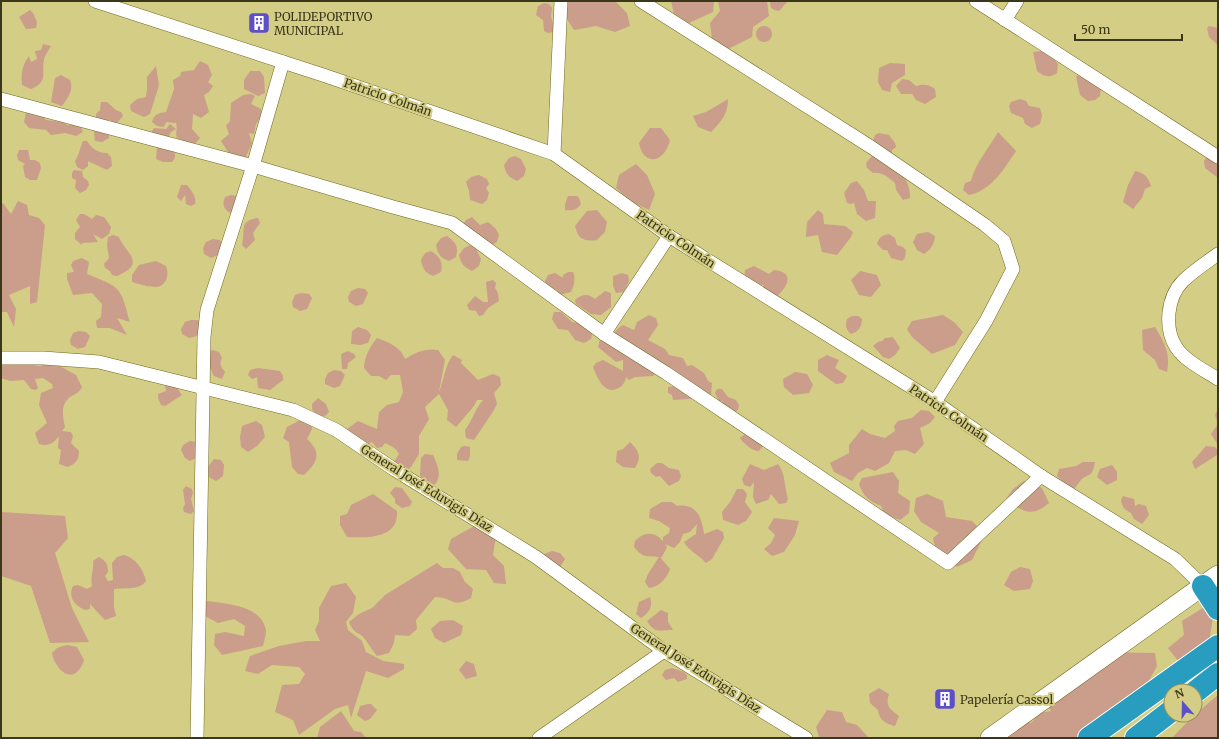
<svg xmlns="http://www.w3.org/2000/svg" width="1219" height="739" viewBox="0 0 1219 739" font-family="Merriweather,serif">
  <rect width="100%" height="100%" fill="#d4cd85"/>
  <g fill="#cb9d8b">
    <path d="M555 1H615L627 13 630 26 615 32 596 26 574 30Z"/>
    <path d="M671 1H714L713 12 689 23 674 14Z"/>
    <path d="M718 1H767L769 16 753 27 752 37 728 49 712 39 710 23 720 11Z"/>
    <path d="M770 1H786L787 2 779 11C772 10 770 8 770 1Z"/>
    <path d="M544 3 549 4 552 8 551 17 555 28 553 32 548 33 544 31 543 20 536 15 538 6Z"/>
    <path d="M30 10 33 13 37 22 36 28 26 29 19 17Z"/>
    <circle cx="764" cy="34" r="8"/>
    <path d="M1209 26 1218 28V45L1209 37 1207 28Z"/>
    <path d="M43 44 51 46C49 50 44 56 44 60 41 73 49 82 31 89L22 85C21 74 22 65 29 56L31 62 37 59 35 51 41 50Z"/>
    <path d="M1042 51 1051 56 1058 64 1057 73C1049 78 1045 77 1037 71L1033 52Z"/>
    <path d="M200 61 208 65 212 75 208 82 213 86 209 92 204 95 209 112 201 118 193 114 192 129 200 138 194 145 177 138C175 132 178 128 176 123L166 122 164 127 157 126 152 122C154 114 159 113 166 112L174 89 173 80 180 76 181 72 194 70Z"/>
    <path d="M890 63 905 64V75L892 83 890 92 882 90 878 82 879 68Z"/>
    <path d="M156 66 159 85 150 114 144 117 131 111 130 105 137 99 146 97 147 89V77Z"/>
    <path d="M250 71H260L264 77 265 93 258 96 244 89V80Z"/>
    <path d="M61 75 70 80C74 91 68 97 62 106L51 102 55 78Z"/>
    <path d="M1086 75 1101 88 1100 96 1095 100 1088 101 1080 95 1076 76Z"/>
    <path d="M902 79 909 80 916 86C924 84 928 84 935 89L936 97 925 104 916 100 912 94H901L896 86Z"/>
    <path d="M251 94 255 96 251 104 261 109 262 115 256 124 254 134 249 133 252 143 244 161 232 158 221 141 229 134 226 126 230 121 231 103 243 95Z"/>
    <path d="M728 99C728 114 721 122 711 132L698 127 693 116 706 112Z"/>
    <path d="M1020 99 1026 101 1029 106 1040 108 1042 115 1040 124 1032 128 1025 124 1023 118 1011 113 1009 106 1011 102Z"/>
    <path d="M101 102H107L116 110 121 112 123 116 117 123 109 120 105 123 96 120V114L100 110Z"/>
    <path d="M33 111 41 114 46 120 63 122 67 125H80L83 132 76 136 65 133 51 135 46 130 29 128 24 122 26 113Z"/>
    <path d="M170 124 176 129 171 132 168 138 151 136 152 131 154 128 166 129Z"/>
    <path d="M100 128 109 132V138L102 142 95 141 94 131Z"/>
    <path d="M650 128H661L670 140C665 162 644 168 639 143Z"/>
    <path d="M998 132 1016 151C1004 169 992 190 969 195L963 190 965 183 971 181C976 162 989 148 998 132Z"/>
    <path d="M879 133 889 135 895 143 896 147 892 150V155C899 168 911 183 910 198L903 200 896 190 895 183C890 178 881 171 873 173L867 168 866 163 872 156 871 147 875 135Z"/>
    <path d="M83 141H87C92 149 98 153 107 153L111 157 112 166 107 170 88 161V166L83 170 77 167 75 161C79 155 80 148 83 141Z"/>
    <path d="M164 143C171 148 180 154 172 162H163L156 159 157 147Z"/>
    <path d="M19 150H28L30 160H35L40 163 41 168 37 180H30L25 177 23 166 25 164 18 160 17 155Z"/>
    <path d="M1218 153V178L1205 168 1204 161 1207 157Z"/>
    <path d="M515 156 521 159 526 169 524 176 517 181C508 177 506 174 504 165L509 158Z"/>
    <path d="M636 164 647 175 655 194 649 210 632 202 616 188 619 175Z"/>
    <path d="M74 170 82 171 83 177 88 181 89 185 86 190 80 193 75 188 76 180 72 178V173Z"/>
    <path d="M1135 171C1145 173 1148 177 1151 186L1145 189 1142 198 1133 209 1123 202 1128 185Z"/>
    <path d="M479 175 487 179 489 184 486 188 489 193 487 200 482 204 470 200 469 191 466 182 471 177Z"/>
    <path d="M857 181 864 190 868 201H876L875 218 866 221 857 214 854 203 851 204 847 203 844 193 851 183Z"/>
    <path d="M181 185H187C191 190 197 197 195 204L191 206 186 204 185 195 181 201 177 197Z"/>
    <path d="M231 195 238 196 233 214C225 211 221 206 225 197Z"/>
    <path d="M568 196H577L579 198 581 204C577 210 572 211 565 210V204Z"/>
    <path d="M18 201 27 205 29 215 39 218 45 225 37 302 30 304V286L9 295 16 309 14 327 7 312H1V204L3 203 11 214Z"/>
    <path d="M597 210 607 222 605 232 597 240C584 242 578 239 575 226L587 211Z"/>
    <path d="M818 210 823 214 824 224 845 226 853 232 851 237 837 255 822 252 818 235 806 237 807 222Z"/>
    <path d="M80 214H84L92 219 96 215 104 217 111 227 109 234 102 239 93 234 98 242 82 243V245L75 239V233L80 227 76 220Z"/>
    <path d="M472 217 480 225 488 222 496 229 499 235 497 242 489 247 461 227 466 220Z"/>
    <path d="M258 218 260 223 253 233 255 240 246 249 242 245C246 230 238 221 258 218Z"/>
    <path d="M928 232 935 236C934 245 931 249 924 254L917 250 913 242 917 234Z"/>
    <path d="M889 234 895 238 897 245 903 247 906 250 905 258 902 261 891 258 887 250H883L877 244C879 237 883 235 889 234Z"/>
    <path d="M113 235 119 237C125 253 148 263 117 276L112 275 110 271 105 268 104 264 109 258 107 245 108 237Z"/>
    <path d="M447 236C455 242 459 246 456 257L449 261C440 258 438 254 436 245L441 238Z"/>
    <path d="M213 239 220 240 223 245 218 255 211 258 204 254 203 248 206 242Z"/>
    <path d="M470 245 476 249 481 259 479 266 472 271C464 267 461 264 459 255L464 248Z"/>
    <path d="M431 251C440 257 443 261 441 272L433 276C425 273 423 269 421 260L425 253Z"/>
    <path d="M82 258 89 262 87 274C121 288 120 285 130 322L117 318 127 335 110 328H97L96 321 101 317 102 304 92 293 73 295 67 279V273L74 272 71 265 73 261Z"/>
    <path d="M156 261 166 266C171 279 162 292 148 285L150 287 132 282V275L139 265Z"/>
    <path d="M754 266 769 274 774 270C796 272 787 288 776 297L766 296 763 284 760 287 744 279 745 270Z"/>
    <path d="M860 271 877 275 881 285 871 297 859 295 851 280Z"/>
    <path d="M568 272H573C576 279 574 285 571 292L559 295 557 290 546 286 545 281 548 275 555 273 563 278V275Z"/>
    <path d="M622 273 628 275 629 281 624 292 616 293 613 286V276Z"/>
    <path d="M493 280 496 283 495 288 498 293 499 301 488 308 483 315 479 316 476 311 469 310 467 305 475 296 483 302H488L486 282Z"/>
    <path d="M358 288 365 289 368 293 363 304 356 306 349 302 348 297 351 291Z"/>
    <path d="M605 291 611 293V307L601 315 591 314 576 304 575 300C582 294 588 293 595 299Z"/>
    <path d="M301 293 309 294 312 298 307 309 300 311 293 307 292 302 295 295Z"/>
    <path d="M554 312H561L572 322 588 325 592 334 591 339 584 343 575 340 568 330 558 329 552 319Z"/>
    <path d="M649 315 656 318 658 325 648 340 665 349 669 355 683 358 687 366 692 365 704 373 708 381 712 383 711 395 705 398 673 400 672 395 668 393V387L676 386 657 371 653 376 635 377 629 380 626 377C625 383 622 387 616 389 604 394 597 377 593 367L596 363 603 360 623 371V360L616 362 598 347 600 339 612 341C614 332 616 329 623 325L634 330 637 322Z"/>
    <path d="M943 315 954 322 963 332 955 345 932 354 912 337 907 329 912 321Z"/>
    <path d="M852 316H858L862 319C862 327 858 332 851 334 846 330 845 326 847 319Z"/>
    <path d="M191 320H198L201 325 197 336 189 338 182 334 181 329 185 322Z"/>
    <path d="M358 327 367 330 371 335 368 343 360 345 351 344 352 331Z"/>
    <path d="M1155 327C1164 342 1171 354 1167 372L1159 369 1155 360 1143 350 1142 330Z"/>
    <path d="M79 331 86 332 90 336 85 347 78 349 71 345 70 340 73 333Z"/>
    <path d="M893 337 900 348 895 355 889 359 883 357 873 346 878 342 882 341 885 338Z"/>
    <path d="M377 338C388 342 401 347 405 359 416 352 426 348 438 350L445 360 439 392C444 380 445 365 453 355L462 360 461 363 478 380 493 374 500 377 501 385 494 393 497 404 494 410 474 440 466 438 465 430C472 421 475 409 483 400H477L474 406 456 427 447 420 448 410 439 394 425 407 429 419 419 436V454L411 467 404 472 393 463 399 454C396 448 392 446 385 443L382 447 377 448 372 442 364 447 346 439 347 429 358 421 377 429 379 412 387 405 399 402 403 392 400 375H391L386 380 379 376H371L364 368C364 358 370 346 377 338Z"/>
    <path d="M213 350 219 352 222 358C219 364 221 367 225 372L222 379 214 376C212 373 206 355 207 352Z"/>
    <path d="M348 351 354 354 356 357 348 363 347 369H342L341 354Z"/>
    <path d="M827 355 839 360 835 368 847 376 843 383 836 384 818 371V360Z"/>
    <path d="M14 362 40 366 47 363 58 365 76 375 82 387C79 393 75 394 70 397 60 405 63 416 65 427L62 431 71 432 73 436 71 443 79 451C79 460 75 464 68 467L59 464 61 450 58 448 59 436C54 443 48 447 39 444L35 433 47 423 39 405 41 393 53 388 52 384 43 378 35 379 38 388 36 390 31 389 24 380 10 381 1 378V364Z"/>
    <path d="M258 368 280 371 283 376V380L270 390 258 388 257 377 252 379 248 375 250 370Z"/>
    <path d="M334 370 341 371 345 375 340 386 334 388 325 384V379L328 373Z"/>
    <path d="M795 372 807 374 813 385 809 393 793 395 784 387 783 379Z"/>
    <path d="M168 383 177 388 182 395 165 406 161 405 158 398V394L166 391 165 385Z"/>
    <path d="M717 389H722L728 397 736 400 739 405 738 410 735 412 731 408 728 409 723 405 722 401H719L715 393Z"/>
    <path d="M318 398 326 404 329 412 324 417 317 416 312 409V404Z"/>
    <path d="M1218 409V445L1211 434 1218 424 1215 415Z"/>
    <path d="M921 410 929 411 935 417 930 423 920 428 924 444 915 454 906 450 895 451 889 463 875 471 867 468 858 473 852 481 834 472 830 463 849 453V445L862 429 870 434 885 438 895 431 894 426 898 421 912 418Z"/>
    <path d="M304 418 311 421 312 429 307 439C322 453 318 462 304 475L298 474 292 467 289 442 283 438 287 427Z"/>
    <path d="M256 421 262 425 265 437 257 446 248 452 241 447 240 437 242 426Z"/>
    <path d="M745 434 761 443 762 447 759 451C752 451 744 444 740 438Z"/>
    <path d="M190 441 196 442 198 457 190 461 185 458 181 450 183 445Z"/>
    <path d="M630 442C639 451 642 457 635 468L623 467 616 462 617 451 623 449Z"/>
    <path d="M465 446 470 447V456L468 461 457 460V454L461 447Z"/>
    <path d="M1206 446 1215 447 1218 451 1217 455 1195 469 1192 462Z"/>
    <path d="M425 454 433 455C438 466 443 478 433 486H427L420 475 421 458Z"/>
    <path d="M214 459 221 460 224 465 223 476 216 481 209 477 208 467Z"/>
    <path d="M1083 462H1095C1092 479 1089 472 1080 481 1078 484 1075 488 1072 491L1057 476 1059 469 1076 466Z"/>
    <path d="M657 463H662L669 468 679 470 681 476 679 481 669 486 660 476 656 477 651 473 650 469Z"/>
    <path d="M750 464 764 470 778 464C786 474 784 488 788 499L786 503 779 504 771 494 768 500 756 504 753 497 754 482 750 487 744 485 742 479Z"/>
    <path d="M1112 465 1117 472V480L1107 485 1097 477 1100 469Z"/>
    <path d="M893 472 899 481 898 493 910 501 909 513 900 520 884 514 881 506C869 501 863 496 859 484L862 478Z"/>
    <path d="M1024 481 1042 488 1049 503C1031 518 1023 512 1006 499L1013 489Z"/>
    <path d="M186 486 192 489 193 493 191 499 194 511 191 514 184 512 183 508 185 504 183 490Z"/>
    <path d="M395 487 402 488 412 502 410 506 402 508 395 503V499L390 493Z"/>
    <path d="M737 489H743L747 494 745 502 752 512 746 521 738 525 723 520 722 512 730 502Z"/>
    <path d="M373 494 397 511C399 539 366 538 347 537L340 525V516L347 514 351 505Z"/>
    <path d="M927 494 943 501 946 517 972 521 985 534 972 560 957 567 936 551 933 538 939 533 921 522 914 511 916 498Z"/>
    <path d="M1123 496 1134 499 1135 506 1139 504 1146 506 1149 515 1142 524 1134 519 1131 513C1125 510 1122 507 1121 500Z"/>
    <path d="M662 502H672L677 506C697 503 702 518 704 534L717 529 723 532 724 538 712 559 706 563C699 555 689 551 684 542L696 534 697 524 690 532 683 534 680 542 674 548 665 544 667 547 662 557H660L670 569C667 578 659 587 649 588L645 582 648 574 659 557C646 556 643 558 634 547L635 541C644 532 654 531 663 541V537L669 533 670 528 659 521 649 518 650 509Z"/>
    <path d="M1 512 65 516 68 538 55 553 72 608 89 642 50 643 31 586 1 576Z"/>
    <path d="M774 518 799 521 795 535 784 552 772 556 764 549 771 543 775 535 768 528Z"/>
    <path d="M476 525 496 536 493 555 504 566 506 584 494 583 486 570 466 569 448 549 451 539Z"/>
    <path d="M552 551 560 553 565 559 559 569 545 561 544 554Z"/>
    <path d="M124 555C136 558 143 569 146 581 138 591 126 587 114 589V607L116 616 105 620 90 604V609L85 610C74 605 68 597 73 586L78 585 87 589 92 586C90 577 94 570 93 561L99 557C106 561 108 564 108 572L105 576 108 581 113 580 112 563 117 557Z"/>
    <path d="M437 563 443 568H453L460 572 465 582 473 589 471 598C451 609 454 597 435 597L416 620 417 629 409 636 395 635 394 643 389 653 377 656C372 650 369 645 365 639 359 631 355 636 349 622L359 614 372 608 385 595Z"/>
    <path d="M1020 567 1030 569 1033 581 1030 589 1014 591 1004 585 1011 572Z"/>
    <path d="M346 583 356 597 353 613 346 622 348 630 362 641 366 652 383 661 404 664V669L388 678 366 671 351 718 348 705 335 709 299 735 293 720 275 712 282 685 299 684 305 674 299 667 272 665 258 674 245 671 250 656 279 646 306 641H320L315 630 319 621V608L331 586Z"/>
    <path d="M650 597C653 606 650 612 641 618L636 614 639 602Z"/>
    <path d="M207 601C227 604 262 605 266 631 266 635 264 642 263 646L222 655 214 645 215 634 225 632 244 636 245 626 234 619 218 623 203 615V606Z"/>
    <path d="M1206 606 1213 617 1204 674 1179 662 1168 648 1184 635 1182 621Z"/>
    <path d="M661 610 668 613V622L673 630C659 630 655 634 647 621Z"/>
    <path d="M453 620 463 626 461 635 444 643 435 638 431 629 440 621Z"/>
    <path d="M67 645 77 647 84 660C83 663 81 668 78 671 67 683 53 663 52 653L57 648Z"/>
    <path d="M1093 652 1155 653 1157 666 1144 690 1103 738H1003L1022 720 1031 723 1040 713 1051 711 1043 694Z"/>
    <path d="M466 661 474 664 477 676 466 679 459 670Z"/>
    <path d="M672 668 684 672 687 675V679L678 682 674 678 666 680 662 675 665 670Z"/>
    <path d="M879 688 889 694C885 706 890 709 899 716L895 726C886 724 879 720 878 710L870 703 869 694Z"/>
    <path d="M1218 695V738H1172L1192 717Z"/>
    <path d="M368 704H371L377 710 370 719 365 721 357 715 360 706Z"/>
    <path d="M827 710 842 712 846 722 857 725 869 738 819 737 816 727Z"/>
    <path d="M341 711 354 731 361 732 366 738H317L320 727Z"/>
  </g>
  <g fill="none" stroke-linecap="round" stroke-linejoin="round">
    <g stroke="#716920" stroke-width="14">
      <g id="street">
        <path d="M95 1 323 75 554 154 669 236 935 402 1041 476 1175 559 1203 586"/>
        <path d="M641 1 871 147 985 225 1004 241 1013 269 986 321 935 402"/>
        <path d="M976 1 1218 157"/>
        <path d="M1005 20 1017 1"/>
        <path d="M1 99 253 166 393 207 452 223 604 334 666 373 948 563 1041 476"/>
        <path d="M554 154 561 1"/>
        <path d="M1218 254C1207 262 1193 271 1183 281 1167 297 1164 328 1176 347 1185 361 1204 370 1218 379"/>
        <path d="M604 334 669 236"/>
        <path d="M1 358H43L99 362 293 410 336 430 395 470 536 557 664 651 806 738"/>
        <path d="M197 738 204 337 207 310 253 166 283 62"/>
        <path d="M539 738 664 651"/>
      </g>
    </g>
    <g stroke="#716920" stroke-width="20">
      <path id="secondary" d="M990 738 1218 575"/>
    </g>
    <g stroke="#fff" stroke-width="24">
      <g id="highway">
        <path d="M1203 586 1218 609"/>
        <path d="M1195 692 1218 674"/>
        <path d="M1089 738 1218 646"/>
        <path d="M1136 738 1171 711"/>
      </g>
    </g>
    <use href="#street" stroke="#fff" stroke-width="13"/>
    <use href="#secondary" stroke="#fff" stroke-width="19"/>
    <use href="#highway" stroke="#299dbf" stroke-width="22"/>
  </g>
  <defs>
    <g id="building-square" transform="scale(1.15)"><rect x="-9" y="-9" width="18" height="18" rx="4" fill="#5c4fc7" stroke="#d4cd85"/><path d="M-4-6H4V6H1V3H-1V6H-4ZM-2.5-4.3h1.7v1.8h-1.7ZM.8-4.3h1.7v1.8H.8ZM-2.5-1h1.7V.8h-1.7ZM.8-1h1.7V.8H.8Z" fill="#fff"/></g>
  </defs>
  <g fill-rule="evenodd">
    <use href="#building-square" x="259" y="23"/>
    <use href="#building-square" x="945" y="699"/>
  </g>
  <g text-anchor="middle" dominant-baseline="central" stroke-width="4" stroke-linejoin="round" paint-order="stroke">
    <g font-size="12" fill="#3a371a" stroke="#d4cd85" text-anchor="start">
      <text x="274" y="16">POLIDEPORTIVO<tspan x="274" dy="14">MUNICIPAL</tspan></text>
      <text x="960" y="699">Papelería Cassol</text>
    </g>
    <g font-size="12" fill="#3a371a" stroke="#d4cd85">
      <text transform="translate(388 97) rotate(19)">Patricio Colmán</text>
      <text transform="translate(676 239) rotate(34)">Patricio Colmán</text>
      <text transform="translate(949 413) rotate(34)">Patricio Colmán</text>
      <text transform="translate(427 488) rotate(32)">General José Eduvigis Díaz</text>
      <text transform="translate(696 668) rotate(33)">General José Eduvigis Díaz</text>
    </g>
  </g>
  <rect width="1219" height="739" fill="none" stroke="#3a371a" stroke-width="4"/>
  <g transform="translate(1183 703) rotate(340)"><circle r="19" fill="#d4cd85" stroke="#96915a"/>
  <path d="M0-3L7 15L0 10L-7 15Z" fill="#5c4fc7"/>
  <text y="-6" font-size="11" font-weight="bold" text-anchor="middle" fill="#3a371a">N</text>
  </g>
  <path d="M1075 34v6h107v-6" fill="none" stroke="#3a371a" stroke-width="2"/>
  <text x="1081" y="34" font-size="12" fill="#3a371a" stroke="#d4cd85" stroke-width="3" paint-order="stroke">50 m</text>
</svg>
